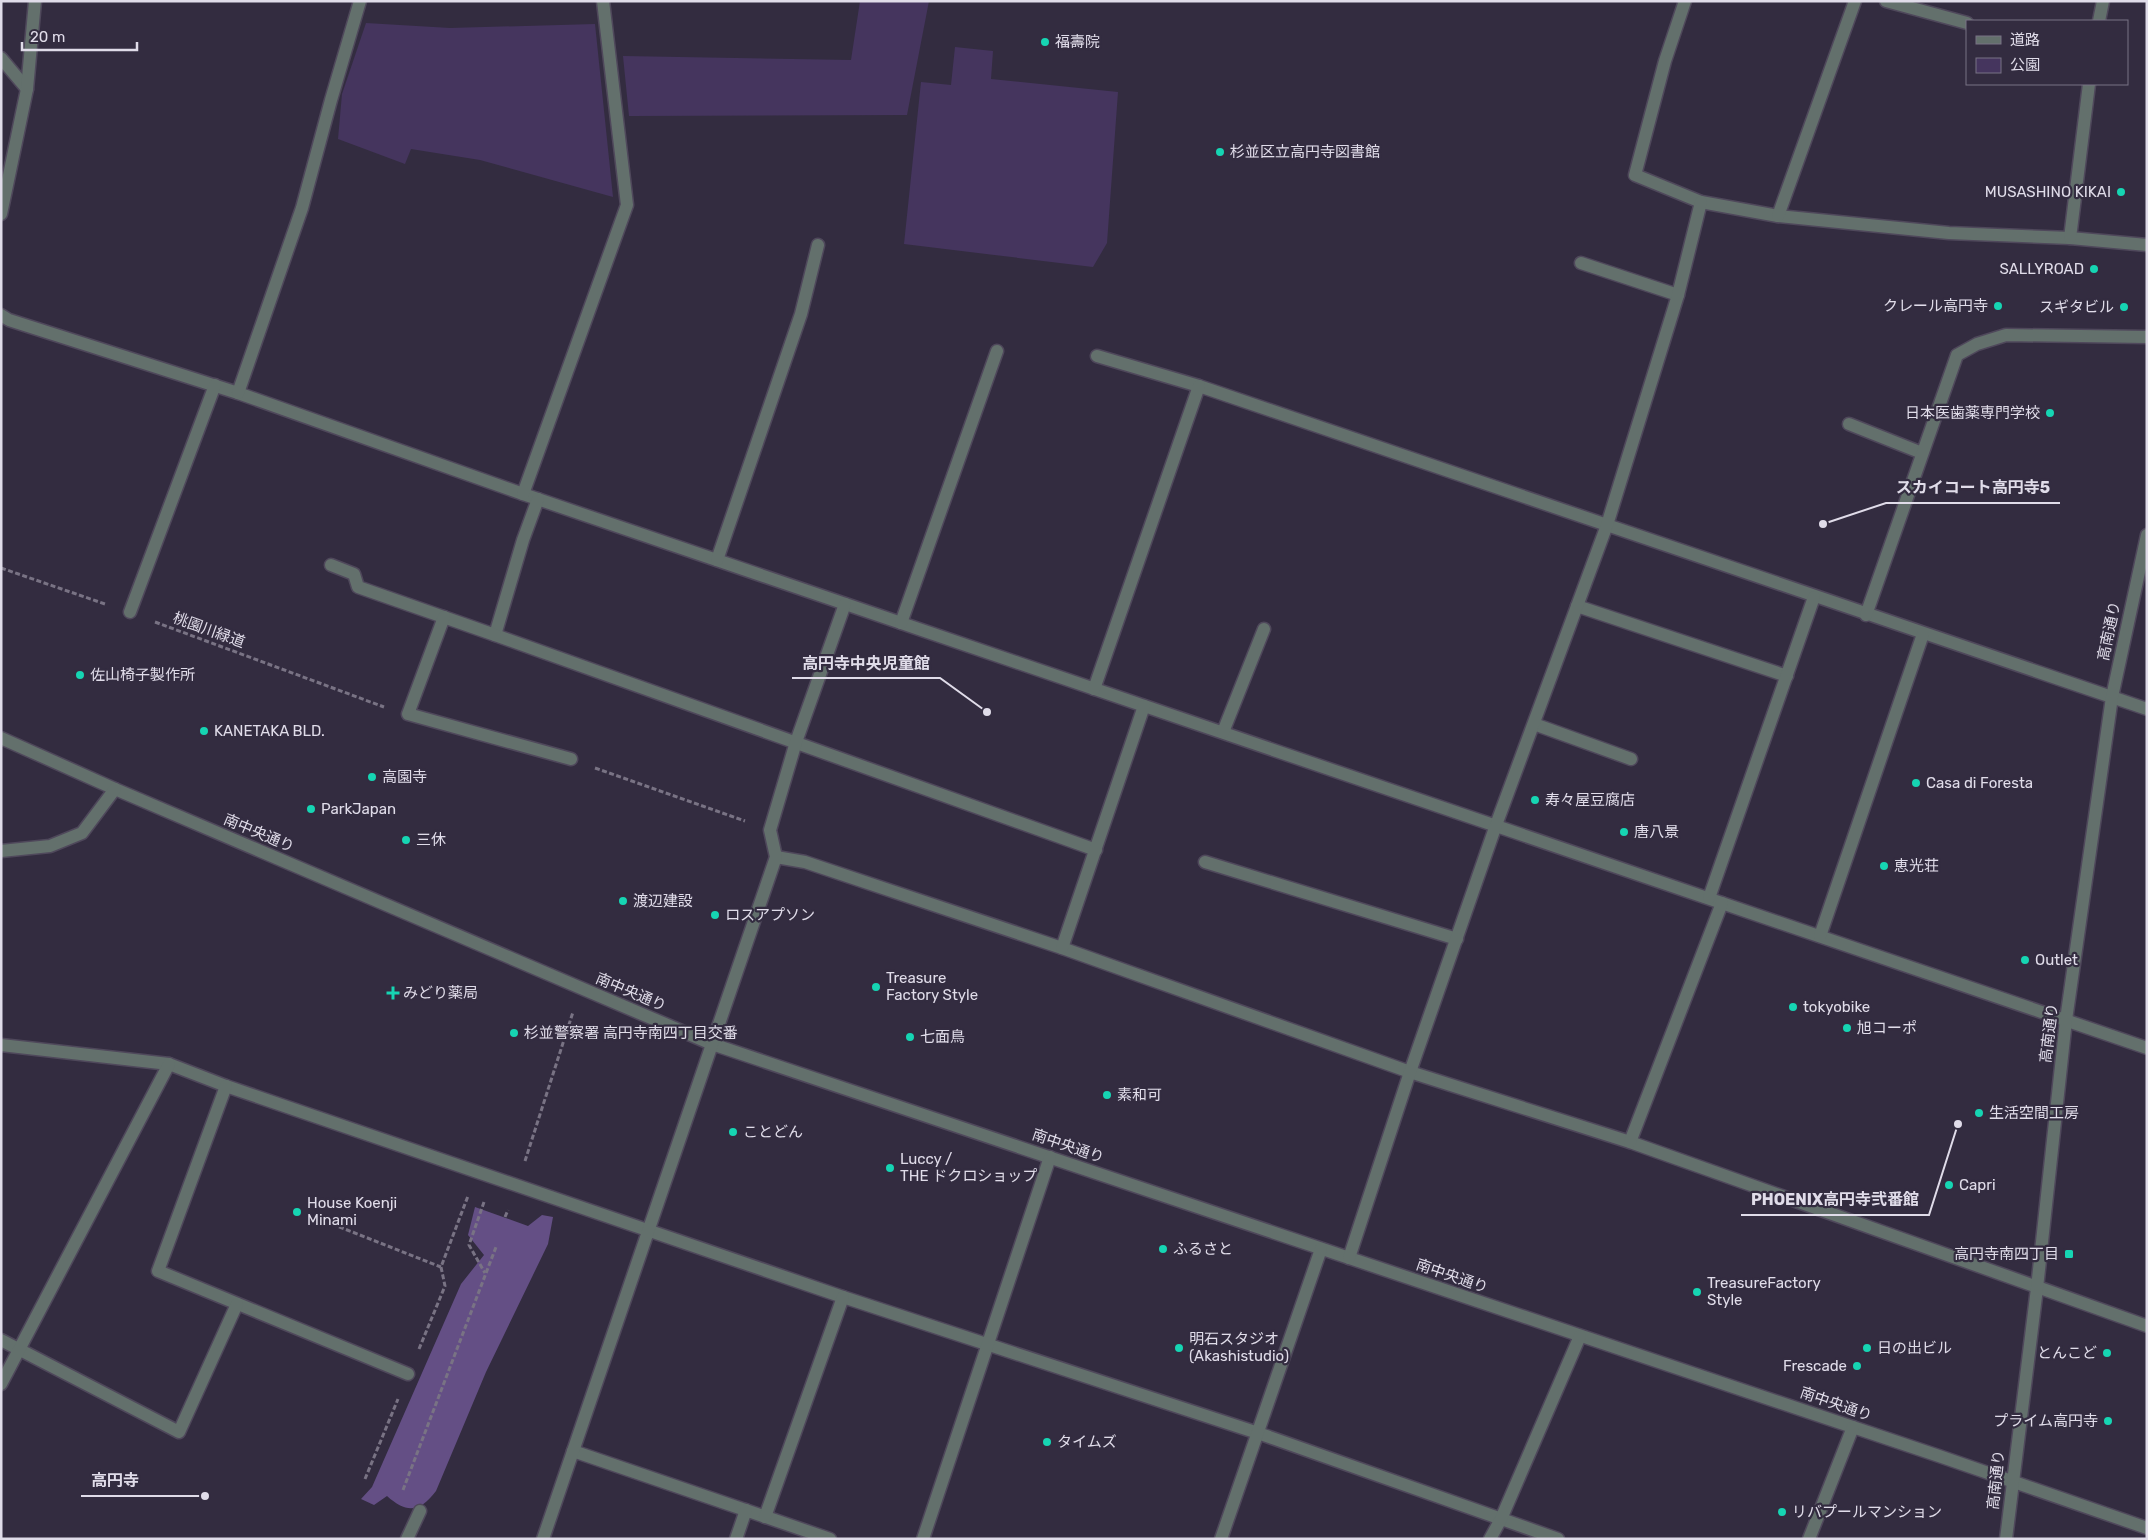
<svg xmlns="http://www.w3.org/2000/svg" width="2148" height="1540" viewBox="0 0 2148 1540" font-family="Rubik,'Noto Sans JP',sans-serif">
  <rect width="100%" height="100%" fill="#332c40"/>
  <g fill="#45355e">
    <path d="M860 1H929L907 115 629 116 623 56 851 60Z"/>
    <path d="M366 23 450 28 595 24 613 197 480 160 411 149 405 164 338 139 342 94Z"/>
    <path d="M955 47 993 51 991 79 1118 92 1107 243 1093 267 904 244 921 82 951 85Z"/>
  </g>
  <path fill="#644f85" d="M475 1207 528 1226 542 1215 553 1217 548 1244 486 1372 436 1491C420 1512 407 1514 387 1496L374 1505 361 1499 372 1487 461 1284 484 1255 468 1235Z"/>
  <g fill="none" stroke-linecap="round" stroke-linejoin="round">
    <g stroke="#4f485b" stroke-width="15">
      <g id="minor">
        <path d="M1685 1 1665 61 1635 175 1701 202 1778 216 1949 233 2070 238 2147 245"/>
        <path d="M1886 1 1967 23"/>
        <path d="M2099 21 2103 1"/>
        <path d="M1 58 27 89"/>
        <path d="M1 214 27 89 35 1"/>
        <path d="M1778 216 1855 1"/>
        <path d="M2070 238 2089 84"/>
        <path d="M1581 263 1678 295"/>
        <path d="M1 315 9 320 238 393 523 494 2147 1048"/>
        <path d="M1097 356 1199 386 2147 709"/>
        <path d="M238 393 302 208 331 100 360 1"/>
        <path d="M1849 424 1922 453"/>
        <path d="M523 494 627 205 603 1"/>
        <path d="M538 499 523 540 495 635 1096 850"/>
        <path d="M717 560 801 314 818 245"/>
        <path d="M331 565 354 574 358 587 495 635"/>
        <path d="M1577 606 1787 676"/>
        <path d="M130 612 215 385"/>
        <path d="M1866 615 1957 355 1977 344 2006 335 2147 337"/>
        <path d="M444 617 408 714 571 759"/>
        <path d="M901 623 997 351"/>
        <path d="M1094 689 1199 386"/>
        <path d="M1534 724 1631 759"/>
        <path d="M1223 732 1264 629"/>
        <path d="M1 738 115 789 712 1044 1939 1456 2147 1528"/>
        <path d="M1 851 50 846 82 833 115 789"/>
        <path d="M776 857 805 862 1062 948 1410 1072 1630 1142 2147 1326"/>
        <path d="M1205 862 1457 939"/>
        <path d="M1709 898 1814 597"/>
        <path d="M1820 936 1923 634"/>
        <path d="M1062 948 1144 706"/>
        <path d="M1 1045 169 1064 226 1086 843 1297 1258 1433 1558 1539"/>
        <path d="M226 1086 158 1271 408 1374"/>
        <path d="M1630 1142 1722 903"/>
        <path d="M1349 1258 1410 1072 1496 825 1607 525 1678 295 1701 202"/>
        <path d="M1 1340 179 1432 237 1304"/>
        <path d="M1 1384 169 1064"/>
        <path d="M573 1451 830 1539"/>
        <path d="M765 1517 843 1297"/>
        <path d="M407 1539 420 1511"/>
        <path d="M543 1539 776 857 770 830 796 742 845 604"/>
        <path d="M736 1539 746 1510"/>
        <path d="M923 1539 1050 1157"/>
        <path d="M1221 1539 1321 1249"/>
        <path d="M1490 1539 1501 1519 1580 1336"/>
        <path d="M1809 1539 1853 1427"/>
        <path d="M2006 1539 2037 1288 2066 1020 2112 697 2147 535"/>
      </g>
    </g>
    <g stroke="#797384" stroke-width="3" stroke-dasharray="5 2.5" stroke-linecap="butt">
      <path d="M1 568 105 604"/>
      <path d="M155 622 384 707"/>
      <path d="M595 768 745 821"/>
      <path d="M525 1161 573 1012"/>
      <path d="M484 1202 469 1245 485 1273"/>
      <path d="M505 1217 508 1210"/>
      <path d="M332 1224 441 1267"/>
      <path d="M419 1349 445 1286 441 1267 468 1196"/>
      <path d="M365 1479 398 1399"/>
      <path d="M403 1490 496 1247"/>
    </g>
    <use href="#minor" stroke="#63706c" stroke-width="12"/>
  </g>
  <g fill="#16d5b3" stroke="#332c40" stroke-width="2">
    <circle cx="1045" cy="42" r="5"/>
    <circle cx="1220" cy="152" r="5"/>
    <circle cx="2121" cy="192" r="5"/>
    <circle cx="2094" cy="269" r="5"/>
    <circle cx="1998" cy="306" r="5"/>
    <circle cx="2124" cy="307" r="5"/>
    <circle cx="2050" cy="413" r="5"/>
    <circle cx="80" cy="675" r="5"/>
    <circle cx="204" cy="731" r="5"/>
    <circle cx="372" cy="777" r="5"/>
    <circle cx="1916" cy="783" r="5"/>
    <circle cx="1535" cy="800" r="5"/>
    <circle cx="311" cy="809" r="5"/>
    <circle cx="1624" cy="832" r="5"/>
    <circle cx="406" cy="840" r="5"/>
    <circle cx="1884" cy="866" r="5"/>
    <circle cx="623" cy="901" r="5"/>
    <circle cx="715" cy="915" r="5"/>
    <circle cx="2025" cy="960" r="5"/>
    <circle cx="876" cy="987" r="5"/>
    <path d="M390.5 985.5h5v5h5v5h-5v5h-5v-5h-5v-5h5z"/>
    <circle cx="1793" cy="1007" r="5"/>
    <circle cx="1847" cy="1028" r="5"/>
    <circle cx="514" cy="1033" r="5"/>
    <circle cx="910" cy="1037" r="5"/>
    <circle cx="1107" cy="1095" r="5"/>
    <circle cx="1979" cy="1113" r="5"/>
    <circle cx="733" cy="1132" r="5"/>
    <circle cx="890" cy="1168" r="5"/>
    <circle cx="1949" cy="1185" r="5"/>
    <circle cx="297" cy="1212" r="5"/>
    <circle cx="1163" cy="1249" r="5"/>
    <rect x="2064" y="1249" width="10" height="10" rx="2.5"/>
    <circle cx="1697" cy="1292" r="5"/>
    <circle cx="1179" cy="1348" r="5"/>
    <circle cx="1867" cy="1348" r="5"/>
    <circle cx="2107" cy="1353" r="5"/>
    <circle cx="1857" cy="1366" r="5"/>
    <circle cx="2108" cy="1421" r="5"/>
    <circle cx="1047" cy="1442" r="5"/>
    <circle cx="1782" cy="1512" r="5"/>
  </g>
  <g text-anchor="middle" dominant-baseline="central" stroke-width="4.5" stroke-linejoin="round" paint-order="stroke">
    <g font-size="15" fill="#e0dce9" stroke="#332c40" text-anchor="start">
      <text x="1055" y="42">福壽院</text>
      <text x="1230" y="152">杉並区立高円寺図書館</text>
      <text x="2111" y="192" text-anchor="end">MUSASHINO KIKAI</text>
      <text x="2084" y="269" text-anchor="end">SALLYROAD</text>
      <text x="1988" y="306" text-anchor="end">クレール高円寺</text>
      <text x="2114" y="307" text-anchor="end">スギタビル</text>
      <text x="2040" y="413" text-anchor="end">日本医歯薬専門学校</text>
      <text x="90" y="675">佐山椅子製作所</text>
      <text x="214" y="731">KANETAKA BLD.</text>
      <text x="382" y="777">高園寺</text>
      <text x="1926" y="783">Casa di Foresta</text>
      <text x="1545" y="800">寿々屋豆腐店</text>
      <text x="321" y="809">ParkJapan</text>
      <text x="1634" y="832">唐八景</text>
      <text x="416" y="840">三休</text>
      <text x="1894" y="866">恵光荘</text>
      <text x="633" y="901">渡辺建設</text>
      <text x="725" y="915">ロスアプソン</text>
      <text x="2035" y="960">Outlet</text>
      <text x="886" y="978">Treasure<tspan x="886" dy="17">Factory Style</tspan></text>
      <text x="403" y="993">みどり薬局</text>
      <text x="1803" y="1007">tokyobike</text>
      <text x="1857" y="1028">旭コーポ</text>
      <text x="524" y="1033">杉並警察署 高円寺南四丁目交番</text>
      <text x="920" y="1037">七面鳥</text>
      <text x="1117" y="1095">素和可</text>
      <text x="1989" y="1113">生活空間工房</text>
      <text x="743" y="1132">ことどん</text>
      <text x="900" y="1159">Luccy /<tspan x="900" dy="17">THE ドクロショップ</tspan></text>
      <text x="1959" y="1185">Capri</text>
      <text x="307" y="1203">House Koenji<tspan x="307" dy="17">Minami</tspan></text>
      <text x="1173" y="1249">ふるさと</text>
      <text x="2059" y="1254" text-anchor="end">高円寺南四丁目</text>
      <text x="1707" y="1283">TreasureFactory<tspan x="1707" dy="17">Style</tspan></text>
      <text x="1189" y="1339">明石スタジオ<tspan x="1189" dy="17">(Akashistudio)</tspan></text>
      <text x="1877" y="1348">日の出ビル</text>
      <text x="2097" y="1353" text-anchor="end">とんこど</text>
      <text x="1847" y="1366" text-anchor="end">Frescade</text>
      <text x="2098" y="1421" text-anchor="end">プライム高円寺</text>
      <text x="1057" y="1442">タイムズ</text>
      <text x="1792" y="1512">リバプールマンション</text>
    </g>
    <g font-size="15" fill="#e0dce9" stroke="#332c40">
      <text transform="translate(209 630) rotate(20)">桃園川緑道</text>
      <text transform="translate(2109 631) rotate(-78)">高南通り</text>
      <text transform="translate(259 833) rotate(23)">南中央通り</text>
      <text transform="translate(631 992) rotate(23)">南中央通り</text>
      <text transform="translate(2049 1033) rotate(-83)">高南通り</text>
      <text transform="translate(1068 1146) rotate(19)">南中央通り</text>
      <text transform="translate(1452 1276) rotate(19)">南中央通り</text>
      <text transform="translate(1836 1404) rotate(19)">南中央通り</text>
      <text transform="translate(1996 1480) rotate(-84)">高南通り</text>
    </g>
  </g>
  <path fill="none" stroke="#e0dce9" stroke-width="2" d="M1823 524L1886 503H2060M987 712L940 678H792M1958 1124L1929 1215H1741M205 1496L149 1496H81"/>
  <g fill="#e0dce9" stroke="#332c40" stroke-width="2">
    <circle cx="1823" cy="524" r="5"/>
    <circle cx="987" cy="712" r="5"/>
    <circle cx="1958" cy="1124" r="5"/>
    <circle cx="205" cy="1496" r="5"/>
  </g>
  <g font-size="16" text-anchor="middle" font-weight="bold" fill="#e0dce9" stroke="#332c40" stroke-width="4.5" stroke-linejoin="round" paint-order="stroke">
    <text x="1973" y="493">スカイコート高円寺5</text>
    <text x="866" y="669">高円寺中央児童館</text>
    <text x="1835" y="1205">PHOENIX高円寺弐番館</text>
    <text x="115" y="1486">高円寺</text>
  </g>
  <rect width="2148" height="1540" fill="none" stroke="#e0dce9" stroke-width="5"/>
  <rect x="1966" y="20" width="162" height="65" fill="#332c40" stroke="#787284"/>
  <rect x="1976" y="36" width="25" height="8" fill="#63706c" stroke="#787284"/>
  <text x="2010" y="45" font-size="15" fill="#e0dce9">道路</text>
  <rect x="1976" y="58" width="25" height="15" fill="#45355e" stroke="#787284"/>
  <text x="2010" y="70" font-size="15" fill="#e0dce9">公園</text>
  <path d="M22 42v8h115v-8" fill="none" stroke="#e0dce9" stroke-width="2.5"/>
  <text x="30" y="42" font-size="15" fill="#e0dce9" stroke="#332c40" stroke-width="4" paint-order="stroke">20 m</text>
</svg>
